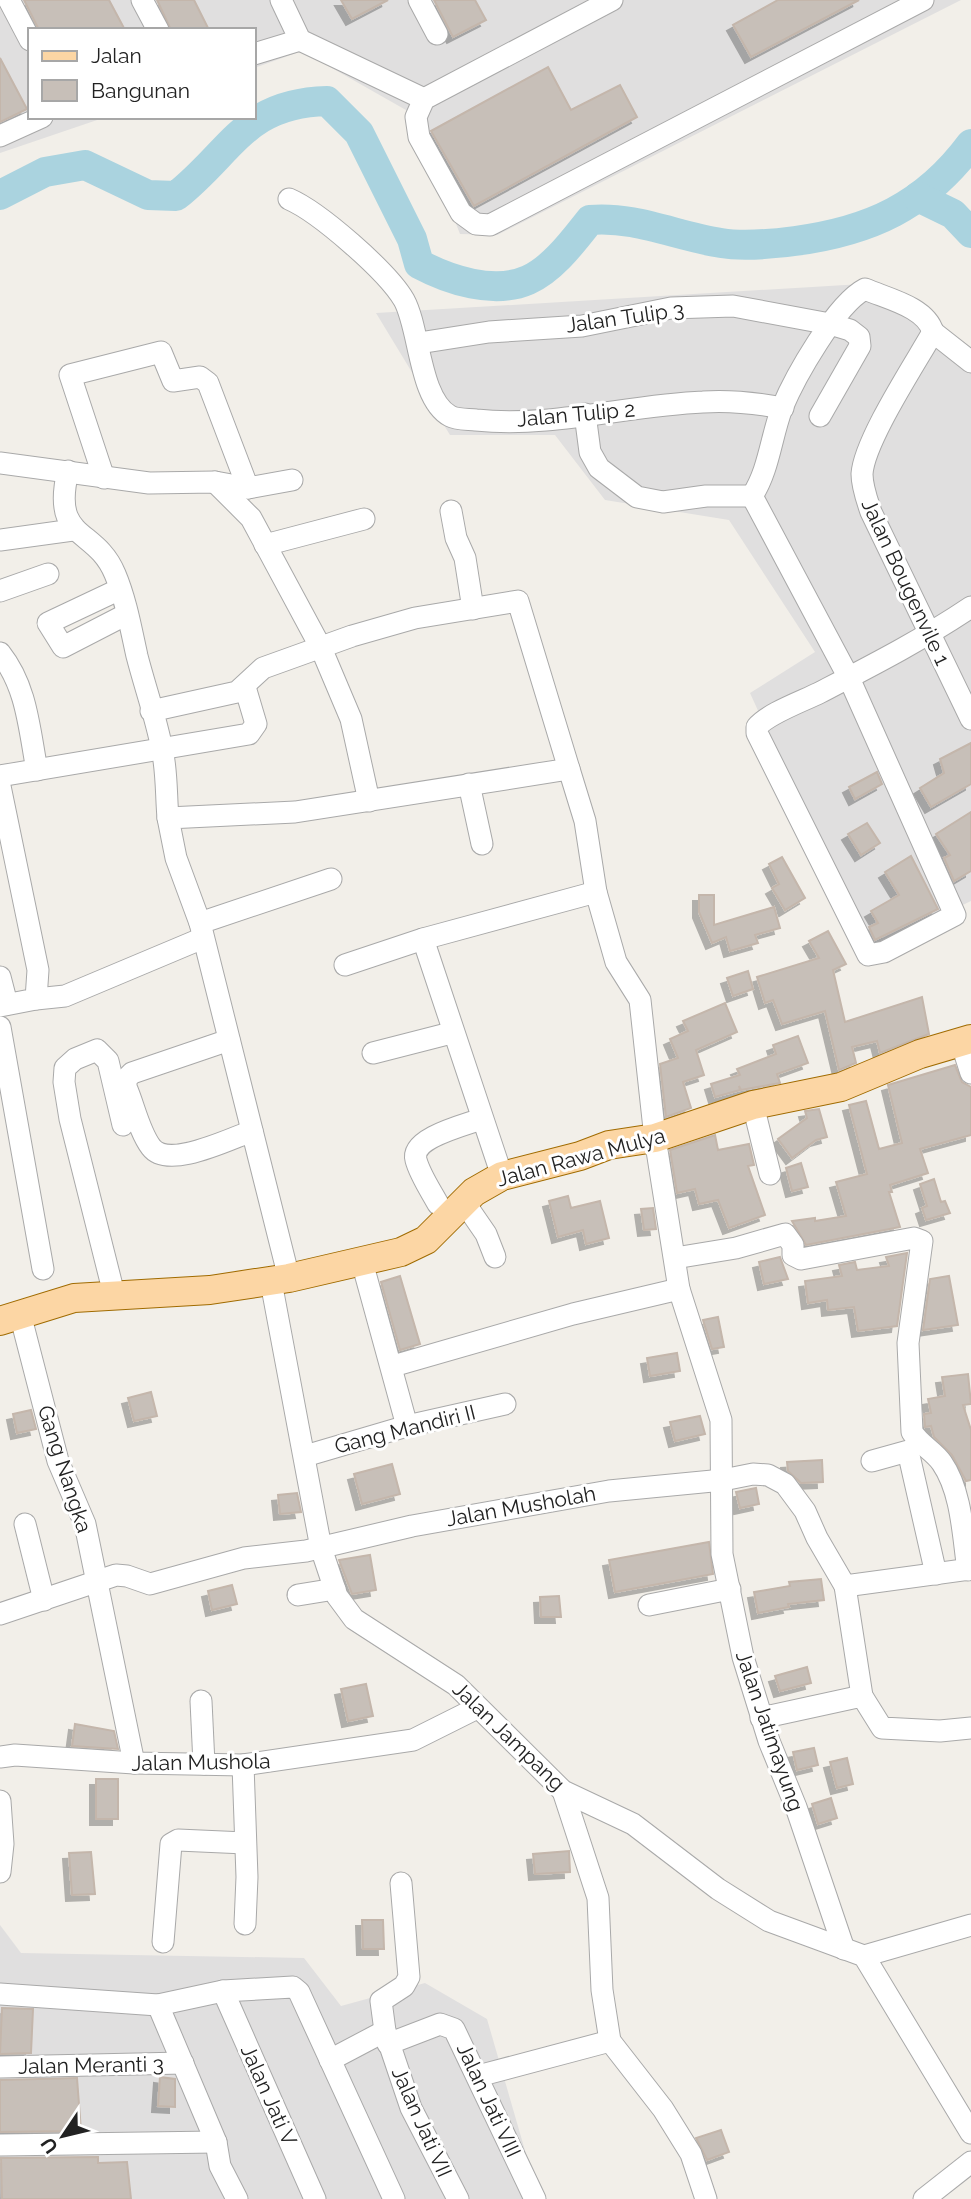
<svg xmlns="http://www.w3.org/2000/svg" width="971" height="2199" viewBox="0 0 971 2199" font-family="Raleway,sans-serif">
  <defs>
    <filter id="shadow"><feDropShadow dx="-6" dy="6" stdDeviation="0" flood-color="#0004"/></filter>
  </defs>
  <rect width="100%" height="100%" fill="#f2efe9"/>
  <g fill="#e0dfdf">
    <path d="M0 0H961L497 235 460 234 413 114 302 51 254 68V30H30V117H106L0 153Z"/>
    <path d="M879 283 971 347V901L867 951 750 693 815 652 729 520 605 500 555 435H450L376 313Z"/>
    <path d="M0 1925 21 1953 304 1958 341 2006 425 1983 487 2019 539 2199H0Z"/>
  </g>
  <g fill="none" stroke-linecap="round" stroke-linejoin="round">
    <g stroke="#aad3df" stroke-width="30">
      <path d="M0 195 45 172 85 165 148 195 176 196C232 152 244 103 327 101L359 133 412 239 419 264C449 280 494 295 528 280 553 269 574 240 590 220 635 216 676 236 721 243 744 247 772 244 795 241 870 231 925 206 971 144"/>
      <path d="M918 197 953 214 971 233"/>
    </g>
  </g>
  <g fill="#c7bfb8" stroke="#c4b6ab" stroke-width="2" filter="url(#shadow)">
    <path d="M24 0H109L125 30H39Z"/>
    <path d="M157 0H194L209 30H171Z"/>
    <path d="M341 0H388L352 19Z"/>
    <path d="M434 0H475L486 20 453 37Z"/>
    <path d="M778 0H859L751 57 733 25Z"/>
    <path d="M0 58 27 109 0 122Z"/>
    <path d="M548 67 571 110 620 85 637 117 474 206 431 131Z"/>
    <path d="M971 743V784L931 807 920 788 944 773 940 759Z"/>
    <path d="M877 772 882 784 855 799 849 787Z"/>
    <path d="M971 812V871L954 881 944 858 950 855 936 834Z"/>
    <path d="M867 823 880 843 861 855 848 834Z"/>
    <path d="M911 856 938 909 875 940 869 927 878 923 871 911 899 895 885 872Z"/>
    <path d="M782 857 805 898 785 910 772 888 779 884 769 864Z"/>
    <path d="M699 895H714V925L774 907 780 928 755 935 758 943 730 951 726 937 712 943 699 912Z"/>
    <path d="M828 931 846 964 833 970 845 1022 922 997 929 1034 880 1053 877 1041 852 1047 856 1063 839 1070 825 1011 782 1024 773 1000 765 1003 757 977 819 958 809 941Z"/>
    <path d="M748 971 753 989 733 996 727 978Z"/>
    <path d="M725 1003 737 1032 696 1050 704 1075 683 1082 691 1108 666 1117 660 1064 678 1058 670 1039 688 1031 683 1021Z"/>
    <path d="M798 1036 808 1063 777 1074 780 1083 741 1090 739 1086 740 1090 715 1097 711 1084 740 1075 737 1069 776 1054 773 1045Z"/>
    <path d="M955 1065 962 1082 971 1087V1135L920 1149 928 1173 890 1185 892 1192H889L900 1227 806 1245 792 1221 815 1218V1221L846 1216 836 1182 867 1174 849 1105 866 1101 879 1149 902 1143 888 1085Z"/>
    <path d="M819 1109 827 1137 816 1140 792 1158 778 1139 807 1118 805 1111Z"/>
    <path d="M715 1135 718 1150 749 1144 754 1165 748 1166 765 1215 729 1228 718 1200 699 1204 695 1189 677 1193 670 1150Z"/>
    <path d="M801 1163 808 1187 792 1191 786 1168Z"/>
    <path d="M934 1179 941 1202 945 1201 950 1213 926 1220 922 1208 927 1206 920 1184Z"/>
    <path d="M568 1196 571 1208 600 1201 609 1238 586 1244 583 1230 558 1237 549 1201Z"/>
    <path d="M653 1208 656 1229 644 1230 641 1209Z"/>
    <path d="M907 1253 897 1326 858 1331 854 1307 828 1310 827 1300 808 1303 805 1281 842 1276 839 1265 855 1262 857 1270 889 1266 886 1257Z"/>
    <path d="M780 1257 788 1279 764 1284 759 1262Z"/>
    <path d="M400 1276 420 1344 400 1350 381 1282Z"/>
    <path d="M949 1276 958 1325 923 1330 930 1279Z"/>
    <path d="M718 1317 724 1347 712 1349 703 1320Z"/>
    <path d="M677 1353 680 1371 650 1376 647 1358Z"/>
    <path d="M968 1374 971 1404 963 1405 971 1430V1480L966 1481 952 1455 934 1437 931 1426 925 1427 924 1414 931 1413 928 1399 945 1396 942 1377Z"/>
    <path d="M151 1392 157 1416 134 1421 128 1398Z"/>
    <path d="M31 1410 36 1429 17 1433 13 1414Z"/>
    <path d="M700 1416 705 1434 675 1441 670 1422Z"/>
    <path d="M822 1460 823 1482 801 1483 788 1471 787 1462Z"/>
    <path d="M392 1464 400 1494 362 1504 354 1474Z"/>
    <path d="M756 1488 759 1504 740 1508 736 1492Z"/>
    <path d="M297 1493 301 1512 280 1514 278 1495Z"/>
    <path d="M709 1542 713 1574 615 1592 609 1560Z"/>
    <path d="M370 1555 376 1590 352 1594 339 1560Z"/>
    <path d="M821 1579 824 1600 788 1604 789 1607 758 1613 754 1592 790 1586 789 1582Z"/>
    <path d="M232 1585 237 1604 212 1610 208 1591Z"/>
    <path d="M559 1596 561 1617H541L540 1597Z"/>
    <path d="M807 1667 811 1683 780 1691 775 1676Z"/>
    <path d="M366 1684 373 1716 348 1721 341 1689Z"/>
    <path d="M75 1724 114 1731 118 1749 72 1746Z"/>
    <path d="M814 1748 818 1765 797 1770 793 1752Z"/>
    <path d="M847 1758 853 1784 837 1788 830 1762Z"/>
    <rect x="96" y="1779" width="22" height="40"/>
    <path d="M831 1798 837 1818 818 1824 812 1804Z"/>
    <path d="M569 1851 570 1872 535 1874 533 1854Z"/>
    <path d="M91 1852 95 1894 72 1895 69 1853Z"/>
    <path d="M362 1920H383L384 1949H363Z"/>
    <path d="M2 2008 33 2009 31 2053 0 2054Z"/>
    <path d="M160 2077 175 2079V2107L158 2106Z"/>
    <path d="M77 2078 81 2131 0 2132V2080Z"/>
    <path d="M721 2130 729 2152 707 2160 696 2138Z"/>
    <path d="M98 2157V2163L127 2162 131 2199H2L1 2158Z"/>
  </g>
  <g fill="none" stroke-linecap="round" stroke-linejoin="round">
    <g stroke="#a9a9a9" stroke-width="23">
      <g id="minor">
        <path d="M9 0 30 40"/>
        <path d="M142 0 158 30"/>
        <path d="M281 0 300 40 424 99"/>
        <path d="M419 0 437 34"/>
        <path d="M612 0 424 99 416 117 419 137 461 213 476 224 490 225 923 0"/>
        <path d="M254 54 300 40"/>
        <path d="M0 136 42 117"/>
        <path d="M289 199C319 212 387 271 404 300 420 329 419 399 450 416 457 420 469 419 476 420 552 428 628 405 703 402 731 400 756 403 783 408"/>
        <path d="M933 332C915 364 864 441 862 474 862 487 867 500 871 512L971 719"/>
        <path d="M933 332 971 362"/>
        <path d="M419 343 489 332 582 326 671 308 733 306 830 324 850 330 859 337 860 346 820 416"/>
        <path d="M585 414 590 452 599 468 637 497 663 502 706 496H752"/>
        <path d="M0 463 149 483 215 482 248 488 292 480"/>
        <path d="M68 471C51 542 95 526 115 574 126 600 131 629 137 656 145 687 156 718 162 749 167 771 166 795 168 818"/>
        <path d="M104 478 70 375 161 352 173 381 200 377 208 383 248 488"/>
        <path d="M215 482 251 518 321 648 351 719 369 801"/>
        <path d="M752 496 849 678 955 915 884 952 868 955 757 733V727C767 714 803 701 819 693 871 666 922 640 971 607"/>
        <path d="M752 496C769 470 771 437 782 408 795 377 836 304 865 289 888 299 926 307 933 332"/>
        <path d="M451 511 456 538 465 558 473 609"/>
        <path d="M0 540 73 530"/>
        <path d="M265 545 364 519"/>
        <path d="M120 589 48 623 63 647 127 614"/>
        <path d="M0 591 48 574"/>
        <path d="M0 653C27 687 29 728 37 770"/>
        <path d="M151 711 237 692 263 668 352 636 415 618 518 601 569 769"/>
        <path d="M0 776 249 734 256 724 245 687"/>
        <path d="M469 784 482 844"/>
        <path d="M0 786 38 970 36 999 0 1006"/>
        <path d="M200 923 176 858 168 818 295 812 569 769 585 821 596 892 616 962 640 1000 655 1138 679 1289 721 1420 722 1554 743 1657 769 1741 796 1807 844 1949"/>
        <path d="M423 939 502 1176"/>
        <path d="M345 965 423 939 596 892"/>
        <path d="M0 977 7 1004"/>
        <path d="M36 999 65 996 203 938"/>
        <path d="M0 1027 43 1269"/>
        <path d="M229 1040 132 1073 126 1079V1087C134 1105 139 1131 151 1147 168 1170 229 1139 252 1131"/>
        <path d="M962 1045 971 1073"/>
        <path d="M373 1053 451 1033"/>
        <path d="M753 1105 770 1174"/>
        <path d="M464 1202 486 1234 495 1257"/>
        <path d="M438 1204C431 1191 420 1175 416 1160 410 1138 465 1125 481 1119"/>
        <path d="M675 1258 736 1248 785 1234 793 1245V1255L801 1259 914 1238 922 1241 908 1343 912 1432C920 1445 934 1451 942 1463 962 1492 963 1537 968 1570"/>
        <path d="M362 1262 407 1426"/>
        <path d="M289 1278 200 923 331 879"/>
        <path d="M271 1282 321 1548 337 1596 354 1619 456 1685 563 1791 633 1824 718 1889 769 1921 864 1956 971 2133"/>
        <path d="M114 1294 70 1119 64 1082 65 1068 75 1059 97 1050 108 1061 123 1125"/>
        <path d="M20 1314 58 1461 85 1524 134 1763"/>
        <path d="M393 1366 573 1314 679 1289"/>
        <path d="M305 1456 407 1426 505 1404"/>
        <path d="M872 1461 908 1451 936 1574"/>
        <path d="M25 1524 44 1600"/>
        <path d="M845 1586 862 1696"/>
        <path d="M298 1595 335 1589"/>
        <path d="M649 1605 730 1589"/>
        <path d="M0 1614 116 1575 127 1576 150 1584 244 1558 306 1551 412 1526 609 1491 723 1480 753 1474 768 1475 785 1484 805 1511 817 1538 845 1586 971 1569"/>
        <path d="M201 1701 204 1764"/>
        <path d="M761 1718 862 1696 882 1728 940 1731 971 1728"/>
        <path d="M0 1757 15 1755 134 1763 243 1765 413 1740 477 1708"/>
        <path d="M243 1765 247 1877 245 1924"/>
        <path d="M563 1791 598 1898 602 1990 610 2041 663 2109 691 2154 706 2199"/>
        <path d="M0 1801 3 1844 0 1872"/>
        <path d="M163 1942 171 1844 178 1840 245 1843"/>
        <path d="M864 1956 971 1925"/>
        <path d="M223 1991 315 2199"/>
        <path d="M0 1994 158 2005 223 1991 293 1987 299 1992 394 2199"/>
        <path d="M158 2005 216 2142 220 2166 237 2199"/>
        <path d="M385 2031 381 2001 404 1986 409 1977 401 1883"/>
        <path d="M388 2044 440 2024 454 2029 535 2199"/>
        <path d="M330 2060 385 2031 411 2108 458 2199"/>
        <path d="M0 2067 183 2063"/>
        <path d="M478 2076 610 2041"/>
        <path d="M0 2145 216 2142"/>
        <path d="M924 2199 971 2162"/>
      </g>
    </g>
    <g stroke="#a06b00" stroke-width="30">
      <path id="major" d="M0 1321 74 1298 210 1290 289 1278 401 1252 426 1240 474 1192 502 1176 580 1156 609 1145 655 1138 753 1105 841 1087 920 1054 971 1039"/>
    </g>
    <use href="#minor" stroke="#fff" stroke-width="21"/>
    <use href="#major" stroke="#fcd6a4" stroke-width="28"/>
  </g>
  <g text-anchor="middle" dominant-baseline="central" stroke-width="6" stroke-linejoin="round" paint-order="stroke">
    <g font-size="21" fill="#222" stroke="#fff">
      <text transform="translate(625 317) rotate(-8)">Jalan Tulip 3</text>
      <text transform="translate(576 414) rotate(-5)">Jalan Tulip 2</text>
      <text transform="translate(906 582) rotate(65)">Jalan Bougenvile 1</text>
      <text transform="translate(581 1157) rotate(-15)">Jalan Rawa Mulya</text>
      <text transform="translate(405 1429) rotate(-14)">Gang Mandiri II</text>
      <text transform="translate(65 1469) rotate(72)">Gang Nangka</text>
      <text transform="translate(521 1506) rotate(-10)">Jalan Musholah</text>
      <text transform="translate(770 1731) rotate(71)">Jalan Jatimayung</text>
      <text transform="translate(509 1736) rotate(44)">Jalan Jampang</text>
      <text transform="translate(201 1762) rotate(-1)">Jalan Mushola</text>
      <text transform="translate(91 2065) rotate(-1)">Jalan Meranti 3</text>
      <text transform="translate(269 2095) rotate(66)">Jalan Jati V</text>
      <text transform="translate(489 2100) rotate(65)">Jalan Jati VIII</text>
      <text transform="translate(422 2122) rotate(66)">Jalan Jati VII</text>
    </g>
  </g>
  <rect x="28" y="28" width="228" height="91" fill="#ffffff" stroke="#a7a7a7" stroke-width="2"/>
  <rect x="42" y="51" width="35" height="10" fill="#fcd6a4" stroke="#a7a7a7" stroke-width="2"/>
  <text x="91" y="63" font-size="21" fill="#222222">Jalan</text>
  <rect x="42" y="80" width="35" height="21" fill="#c7bfb8" stroke="#a7a7a7" stroke-width="2"/>
  <text x="91" y="98" font-size="21" fill="#222222">Bangunan</text>
  <g transform="translate(63 2136) rotate(235)" stroke="#ffffff" stroke-width="5" paint-order="stroke">
  <path d="M0-5L12 26L0 18L-12 26Z" fill="#222222"/>
  <text y="-10" font-size="19" font-weight="bold" text-anchor="middle" fill="#222222">U</text>
  </g>
</svg>
